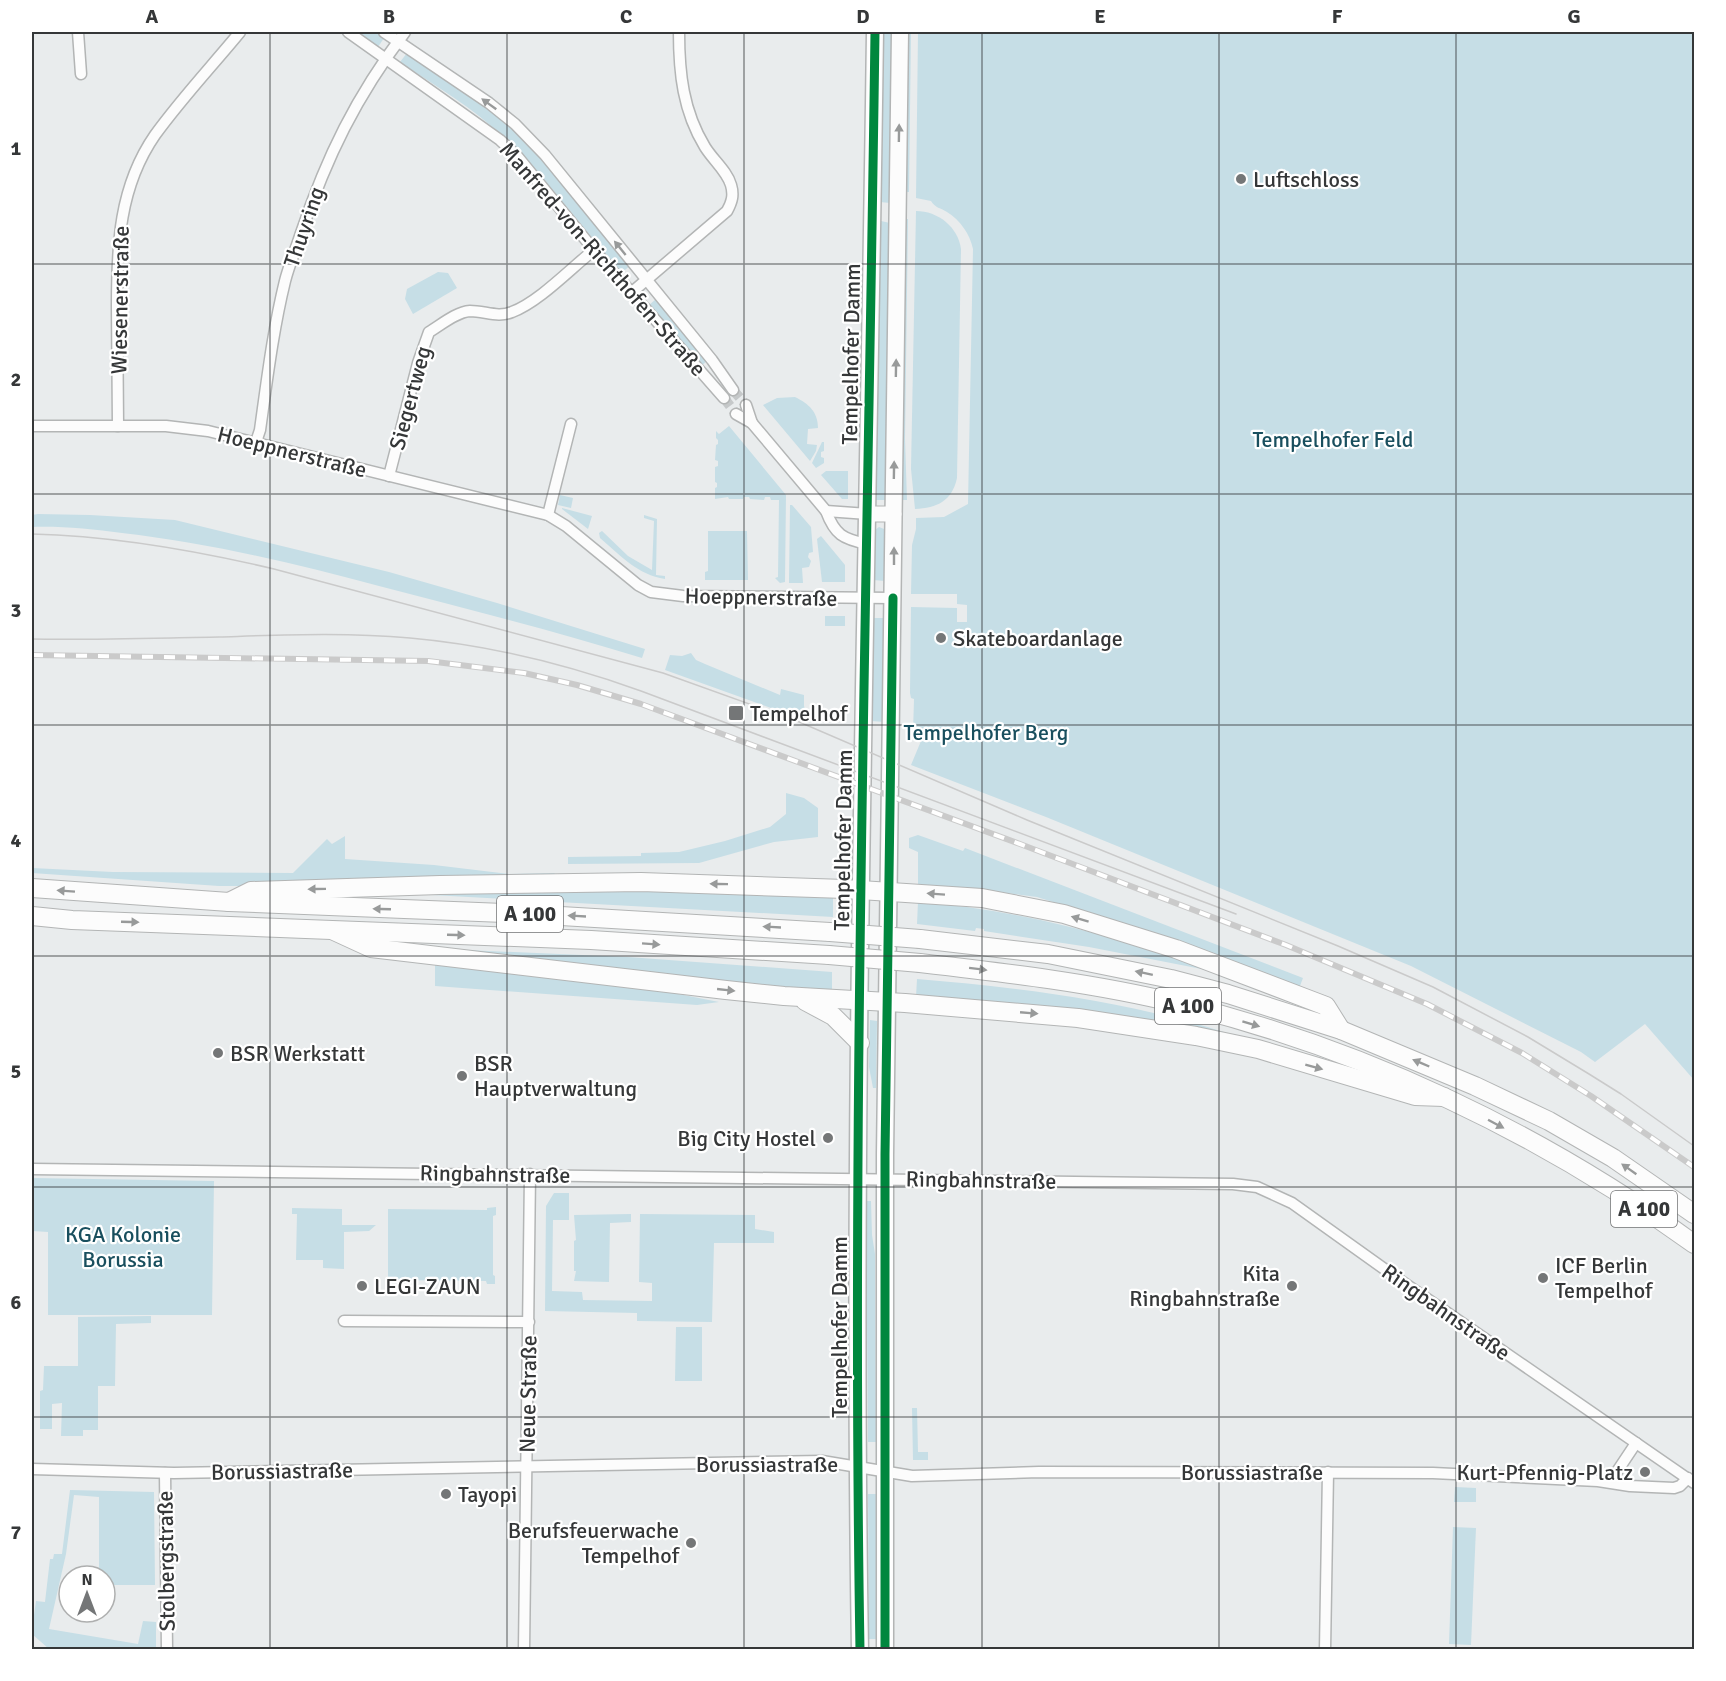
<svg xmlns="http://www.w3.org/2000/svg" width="1726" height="1681" viewBox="0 0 1726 1681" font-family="Signika,sans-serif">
  <rect width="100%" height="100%" fill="#e9eced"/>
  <g fill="#c6dee6">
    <path d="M356 32H376L384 38 378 47Z"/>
    <path d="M882 32H893L890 203 880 202Z"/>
    <path d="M907 32H911L909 192H905Z"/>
    <path d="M918 32H1694V1080L1645 1024 1595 1062 1581 1052 1411 966 1046 817 911 765 921 741 913 732 914 699 911 698 910 693 911 607 957 608V622H967V605L957 604V594H911L912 545 916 529V518L944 517 968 504 973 249C970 234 960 220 947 212 941 208 935 208 931 201L916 198Z"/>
    <path d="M407 53 475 99 513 130 540 158 630 266 621 273C583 228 547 179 504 138 474 108 435 86 400 62Z"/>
    <path d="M916 211C938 211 958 227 961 249L957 478C952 501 937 508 915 509L911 469Z"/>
    <path d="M905 219H908L905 439 907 500H901Z"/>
    <path d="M881 221 890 223 886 500H876Z"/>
    <path d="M438 272 448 273 457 288 413 314 405 299 407 289Z"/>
    <path d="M656 299 708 360 699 368 648 306Z"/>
    <path d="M795 397C809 404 818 412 818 428L808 429 807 444 817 445 816 451 810 461 763 405 777 398Z"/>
    <path d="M729 426 786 495 785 582 780 583 775 578 778 577 779 500H771L770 497H765L764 500 750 499 749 497H744L743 499H729L728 497 715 499V488L717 487V483L715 482V467L718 466V461L715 460 716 445 718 444V440L716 438V431L719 434Z"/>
    <path d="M822 442H824V451L821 452V457L824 458V463L816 468 812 463Z"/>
    <path d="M826 471H848V499H842L821 475Z"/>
    <path d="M560 495 573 498 571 508 558 505Z"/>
    <path d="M790 505H792L811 527 813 552 809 553 808 557 811 561 809 567 802 568 803 583H789Z"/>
    <path d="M562 508 592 516 588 529 562 509Z"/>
    <path d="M38 514 90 515 175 520 389 572 497 603 645 649 642 658C555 631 467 609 379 586 294 563 209 543 122 533 92 529 61 526 32 527V515Z"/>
    <path d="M644 515 657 519 656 575 665 576V579C638 575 620 555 600 538L599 533 602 531 628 556 652 570 654 521 644 518Z"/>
    <path d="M879 527 884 529 885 533V581L873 580 875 530Z"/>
    <path d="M708 531H747L748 580H705V572L708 571Z"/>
    <path d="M821 536 845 565V582H822L817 539Z"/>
    <rect x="825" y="616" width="20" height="10"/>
    <path d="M872 618H885V722L871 721Z"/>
    <path d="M691 653 696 660 705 664 780 695 781 689 804 695V706L810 722 665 670 670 655 682 656Z"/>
    <path d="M786 793 804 798 818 808V837L774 842 699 863 568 864V857L641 856V853L679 852 725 841 770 827 786 814Z"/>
    <path d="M918 835 963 851 965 848 1303 978 1298 991 1110 920 1037 897 977 889 918 885V852L909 848V838Z"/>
    <path d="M345 836V859L434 865 509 874 554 873 556 875 293 886H219L32 873V868L113 872 293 873 327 839 332 844Z"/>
    <path d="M641 888 833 895V917L432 895Z"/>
    <path d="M918 902C1020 909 1121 938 1217 972L1089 947 984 931V929L976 928 975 931 917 924Z"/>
    <path d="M443 949 628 957 832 972V993Z"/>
    <path d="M435 962 643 987 719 1002 697 1005 435 986Z"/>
    <path d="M917 979C1029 988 1141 1003 1248 1040L1123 1016 1055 1007 916 997Z"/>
    <path d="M870 1020 877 1021 876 1088H873L869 1067Z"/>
    <path d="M32 1178 214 1181 212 1315H48V1232L32 1231Z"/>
    <path d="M554 1193H569V1220H553L552 1291 582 1292 583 1300 652 1301V1283L639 1282 640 1214 755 1215V1229L774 1232V1243H714L712 1322 637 1321V1313L545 1311 546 1206Z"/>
    <path d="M866 1201H871L872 1235 875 1254 876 1442H868Z"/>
    <path d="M496 1207V1215L493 1216V1275L495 1276V1284H487L486 1281 388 1280V1209L487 1210V1208Z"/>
    <path d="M292 1208 342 1209V1225H376L369 1231 344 1232V1269L323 1268V1260H296L297 1214H292Z"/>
    <path d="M631 1214V1222L610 1223 609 1282 574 1281 576 1271H574V1241L576 1240 574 1215Z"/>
    <path d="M151 1316V1323L116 1324 115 1386H98V1430H83V1436H61L62 1403 52 1404V1429H40V1391L43 1390 44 1366H78V1317Z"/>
    <path d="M676 1327H702V1381H675Z"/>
    <path d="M912 1408H917L918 1452H928V1460H913Z"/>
    <path d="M1455 1487 1476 1488V1502H1454Z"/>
    <path d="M70 1490 154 1492 155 1585H105V1576H99V1497L74 1495 66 1554 49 1629 138 1644 143 1621 156 1622V1649H49L32 1634V1615H34L36 1601 45 1602 50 1559H53L54 1554H62Z"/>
    <path d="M868 1494H876L877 1639H869Z"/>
    <path d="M1453 1527 1476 1528 1471 1645 1449 1644Z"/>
  </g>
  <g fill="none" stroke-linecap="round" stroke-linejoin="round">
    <g stroke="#c5c8c9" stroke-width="10" stroke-dasharray="10 5" stroke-linecap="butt">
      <path d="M733 390 746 405"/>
      <path d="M724 398 736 414"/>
    </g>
    <g stroke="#b3b5b5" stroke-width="13">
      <g id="street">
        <path d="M78 32 81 74"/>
        <path d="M348 32 500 140 517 156 594 250 724 398"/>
        <path d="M384 32 489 103 515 124 545 155 712 360 733 390"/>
        <path d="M631 293 727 211C732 202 734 195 731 185 727 171 713 160 705 147 683 111 679 73 679 32"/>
        <path d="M746 405 752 423"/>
        <path d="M736 414 752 423 826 511C835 535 843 539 867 544"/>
        <path d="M32 426H166L208 431 548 515 566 526 638 585 651 592 683 596 893 598"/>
        <path d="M118 426C118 386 117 346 117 306 117 245 119 187 155 135 181 99 212 66 240 32"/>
        <path d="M256 442 260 430C267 380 273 330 285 281 289 265 296 249 301 233 327 156 356 97 405 32"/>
        <path d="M389 476 418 363 429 332C441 325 456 312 470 311 485 311 498 318 512 312 539 302 571 268 594 250"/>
        <path d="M826 511 868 514"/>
        <path d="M548 515 571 424"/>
        <path d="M32 1169 1233 1184 1257 1187 1292 1203 1397 1278 1694 1483"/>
        <path d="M344 1321 529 1322"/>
        <path d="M32 1469 174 1473 822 1461 912 1476 1039 1472 1433 1473 1598 1481 1630 1486 1674 1488 1680 1486 1688 1478"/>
        <path d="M165 1473 167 1650"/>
        <path d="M1610 1482 1636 1443"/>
        <path d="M524 1650 530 1174"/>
        <path d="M1325 1650 1328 1472"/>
      </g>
    </g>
    <g stroke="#b3b5b5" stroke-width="17">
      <path id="secondary" d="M868 514H894"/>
    </g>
    <g stroke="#b3b5b5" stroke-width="19">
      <g id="primary">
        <path d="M860 1650C851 1110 868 571 875 32"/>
        <path d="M885 1650V1154L900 32"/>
      </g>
    </g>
    <g stroke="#b3b5b5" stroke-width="20">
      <g id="highway">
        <path d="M32 888 229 902 527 914 830 932"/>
        <path d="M229 902 251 891 440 885 641 882 845 889 982 898 1064 914 1176 949 1326 1006 1341 1030"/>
        <path d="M32 916 72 920 591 940 829 955"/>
        <path d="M334 931 371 948 726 990 784 996 905 1003 1078 1018 1196 1036 1258 1049 1415 1096 1444 1097"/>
        <path d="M920 939 1048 954 1171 979 1228 994 1341 1030 1475 1086 1549 1121 1613 1158 1694 1214"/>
        <path d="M920 963C1007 973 1094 983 1180 1004 1364 1049 1541 1133 1694 1244"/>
        <path d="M805 1001 833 1016 860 1043"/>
      </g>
    </g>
    <use href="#street" stroke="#fcfcfc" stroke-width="10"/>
    <use href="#secondary" stroke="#fcfcfc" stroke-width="15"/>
    <use href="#primary" stroke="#fcfcfc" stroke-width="16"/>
    <use href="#highway" stroke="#fcfcfc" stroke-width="18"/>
    <g stroke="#cacaca" stroke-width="1.5">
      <path d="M32 534C114 536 194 550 274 569L663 673 797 721 1027 820 1338 946 1433 987 1528 1037 1589 1074 1621 1094 1694 1146"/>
      <path d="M32 639C94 640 156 638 219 637 282 635 346 632 410 638 489 645 566 664 641 691L1236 914"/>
    </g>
    <g stroke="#cacaca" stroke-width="6">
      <path id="rail" d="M32 655 428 661 524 673 577 685 641 704 1020 844 1286 945 1427 1004 1522 1053 1591 1096 1694 1167"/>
    </g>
    <use href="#rail" stroke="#fff" stroke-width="4" stroke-dasharray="11" stroke-linecap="butt"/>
    <g stroke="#b3b5b5" stroke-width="20" stroke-linecap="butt">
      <g id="highway-bridge">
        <path d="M830 932 920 939"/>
        <path d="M829 955 920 963"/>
      </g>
    </g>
    <use href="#highway-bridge" stroke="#fcfcfc" stroke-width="18"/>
    <g stroke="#fff" stroke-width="13">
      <g id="cycleway">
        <path d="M860 1650C851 1110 868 571 875 32"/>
        <path d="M885 1650V1154L893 598"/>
      </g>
    </g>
    <use href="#cycleway" stroke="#00873e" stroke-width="9"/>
  </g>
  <defs><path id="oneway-solid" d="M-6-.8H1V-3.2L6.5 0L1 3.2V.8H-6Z" transform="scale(1.5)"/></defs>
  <g fill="#989a9a">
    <use href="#oneway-solid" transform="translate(489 104) rotate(-144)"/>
    <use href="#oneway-solid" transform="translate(899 133) rotate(-89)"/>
    <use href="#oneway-solid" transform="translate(620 248) rotate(-129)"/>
    <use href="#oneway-solid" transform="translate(896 368) rotate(-89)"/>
    <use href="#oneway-solid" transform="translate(894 470) rotate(-89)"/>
    <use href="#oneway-solid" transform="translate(894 556) rotate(-90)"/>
    <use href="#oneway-solid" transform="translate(719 884) rotate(-179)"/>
    <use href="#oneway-solid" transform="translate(317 889) rotate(179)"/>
    <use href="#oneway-solid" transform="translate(66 891) rotate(-176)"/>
    <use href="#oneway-solid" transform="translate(936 894) rotate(-176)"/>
    <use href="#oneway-solid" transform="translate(382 909) rotate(-178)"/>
    <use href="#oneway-solid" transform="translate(577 916) rotate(-177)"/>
    <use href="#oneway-solid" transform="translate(1080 919) rotate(-163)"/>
    <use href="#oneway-solid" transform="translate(130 922) rotate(2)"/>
    <use href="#oneway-solid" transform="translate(772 927) rotate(-177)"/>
    <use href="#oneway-solid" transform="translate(456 935) rotate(2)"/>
    <use href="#oneway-solid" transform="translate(651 944) rotate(4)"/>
    <use href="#oneway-solid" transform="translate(978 969) rotate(7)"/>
    <use href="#oneway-solid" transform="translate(1144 973) rotate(-168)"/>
    <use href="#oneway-solid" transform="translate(726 990) rotate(6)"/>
    <use href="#oneway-solid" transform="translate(1029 1013) rotate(5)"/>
    <use href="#oneway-solid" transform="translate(1251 1024) rotate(17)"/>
    <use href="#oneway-solid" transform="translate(1421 1063) rotate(-157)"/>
    <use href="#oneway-solid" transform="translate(1314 1067) rotate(15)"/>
    <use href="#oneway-solid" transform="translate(1496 1124) rotate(28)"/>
    <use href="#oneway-solid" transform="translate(1629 1169) rotate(-145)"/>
  </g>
  <path fill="none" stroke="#353738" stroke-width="1.5" stroke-opacity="0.55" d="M270 32V1650M507 32V1650M744 32V1650M982 32V1650M1219 32V1650M1456 32V1650M32 264H1694M32 494H1694M32 725H1694M32 956H1694M32 1187H1694M32 1417H1694"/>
  <g fill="#747677" stroke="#fff" stroke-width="2">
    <circle cx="1241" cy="179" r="6"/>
    <circle cx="941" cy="638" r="6"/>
    <rect x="728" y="705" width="16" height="16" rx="3"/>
    <circle cx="218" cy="1053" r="6"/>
    <circle cx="462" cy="1076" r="6"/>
    <circle cx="828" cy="1138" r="6"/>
    <circle cx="1543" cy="1278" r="6"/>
    <circle cx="362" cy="1286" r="6"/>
    <circle cx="1292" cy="1286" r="6"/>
    <circle cx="1645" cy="1472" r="6"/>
    <circle cx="446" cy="1494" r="6"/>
    <circle cx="691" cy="1543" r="6"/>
  </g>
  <g text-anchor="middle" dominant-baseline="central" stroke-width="4.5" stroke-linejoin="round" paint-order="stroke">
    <g fill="#fff" stroke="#727374" stroke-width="1.5">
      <rect x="497" y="896" width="66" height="36" rx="4.5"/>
      <rect x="1155" y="988" width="66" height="36" rx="4.5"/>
      <rect x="1611" y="1191" width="66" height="36" rx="4.5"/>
    </g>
    <g font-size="21" font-weight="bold" fill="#353738">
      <text x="530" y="914">A 100</text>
      <text x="1188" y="1006">A 100</text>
      <text x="1644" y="1209">A 100</text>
    </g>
    <g font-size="22" fill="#353738" stroke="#fff" text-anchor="start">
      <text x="1253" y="179">Luftschloss</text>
      <text x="953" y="638">Skateboardanlage</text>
      <text x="750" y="713">Tempelhof</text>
      <text x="230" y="1053">BSR Werkstatt</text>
      <text x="474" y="1063">BSR<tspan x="474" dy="25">Hauptverwaltung</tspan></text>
      <text x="816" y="1138" text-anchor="end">Big City Hostel</text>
      <text x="1555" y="1265">ICF Berlin<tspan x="1555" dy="25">Tempelhof</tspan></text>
      <text x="1280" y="1273" text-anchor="end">Kita<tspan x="1280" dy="25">Ringbahnstraße</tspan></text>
      <text x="374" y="1286">LEGI-ZAUN</text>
      <text x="1633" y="1472" text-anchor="end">Kurt-Pfennig-Platz</text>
      <text x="458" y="1494">Tayopi</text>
      <text x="679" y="1530" text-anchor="end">Berufsfeuerwache<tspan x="679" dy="25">Tempelhof</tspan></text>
    </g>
    <g font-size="22" fill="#353738" stroke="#fff">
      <text transform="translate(304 227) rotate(-71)">Thuyring</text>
      <text transform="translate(603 259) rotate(49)">Manfred-von-Richthofen-Straße</text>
      <text transform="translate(120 300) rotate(-89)">Wiesenerstraße</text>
      <text transform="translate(851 354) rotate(-89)">Tempelhofer Damm</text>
      <text transform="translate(410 398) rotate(-75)">Siegertweg</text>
      <text transform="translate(292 452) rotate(14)">Hoeppnerstraße</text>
      <text transform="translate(761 597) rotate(1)">Hoeppnerstraße</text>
      <text transform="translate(843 840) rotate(-89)">Tempelhofer Damm</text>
      <text transform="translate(495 1174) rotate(1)">Ringbahnstraße</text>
      <text transform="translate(981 1180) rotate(1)">Ringbahnstraße</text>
      <text transform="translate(1446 1312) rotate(35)">Ringbahnstraße</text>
      <text transform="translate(839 1327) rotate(-90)">Tempelhofer Damm</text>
      <text transform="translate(528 1394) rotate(-89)">Neue Straße</text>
      <text x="767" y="1464">Borussiastraße</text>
      <text transform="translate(282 1471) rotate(-1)">Borussiastraße</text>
      <text x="1252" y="1472">Borussiastraße</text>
      <text transform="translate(166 1561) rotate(-91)">Stolbergstraße</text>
    </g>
    <g font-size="22" fill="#194f5e" stroke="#fff">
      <text x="1333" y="439">Tempelhofer Feld</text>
      <text x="986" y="732">Tempelhofer Berg</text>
      <text x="123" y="1234">KGA Kolonie<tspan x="123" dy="25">Borussia</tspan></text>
    </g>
  </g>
  <rect width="1726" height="1681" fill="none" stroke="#ffffff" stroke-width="66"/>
  <g transform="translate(87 1594)"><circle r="28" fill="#ffffff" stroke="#aeafaf" stroke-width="1.5"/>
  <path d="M0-4.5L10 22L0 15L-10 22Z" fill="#747677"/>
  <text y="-9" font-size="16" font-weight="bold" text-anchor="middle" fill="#353738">N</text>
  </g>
  <rect x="33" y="33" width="1660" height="1615" fill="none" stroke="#353738" stroke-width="2"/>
  <g font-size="20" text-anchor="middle" font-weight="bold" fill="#353738">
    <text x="152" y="23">A</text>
    <text x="389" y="23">B</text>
    <text x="626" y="23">C</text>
    <text x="863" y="23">D</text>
    <text x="1100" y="23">E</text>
    <text x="1337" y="23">F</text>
    <text x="1574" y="23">G</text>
    <text x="16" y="155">1</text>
    <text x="16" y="386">2</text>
    <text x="16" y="617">3</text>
    <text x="16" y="847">4</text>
    <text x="16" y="1078">5</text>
    <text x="16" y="1309">6</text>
    <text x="16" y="1539">7</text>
  </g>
</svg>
